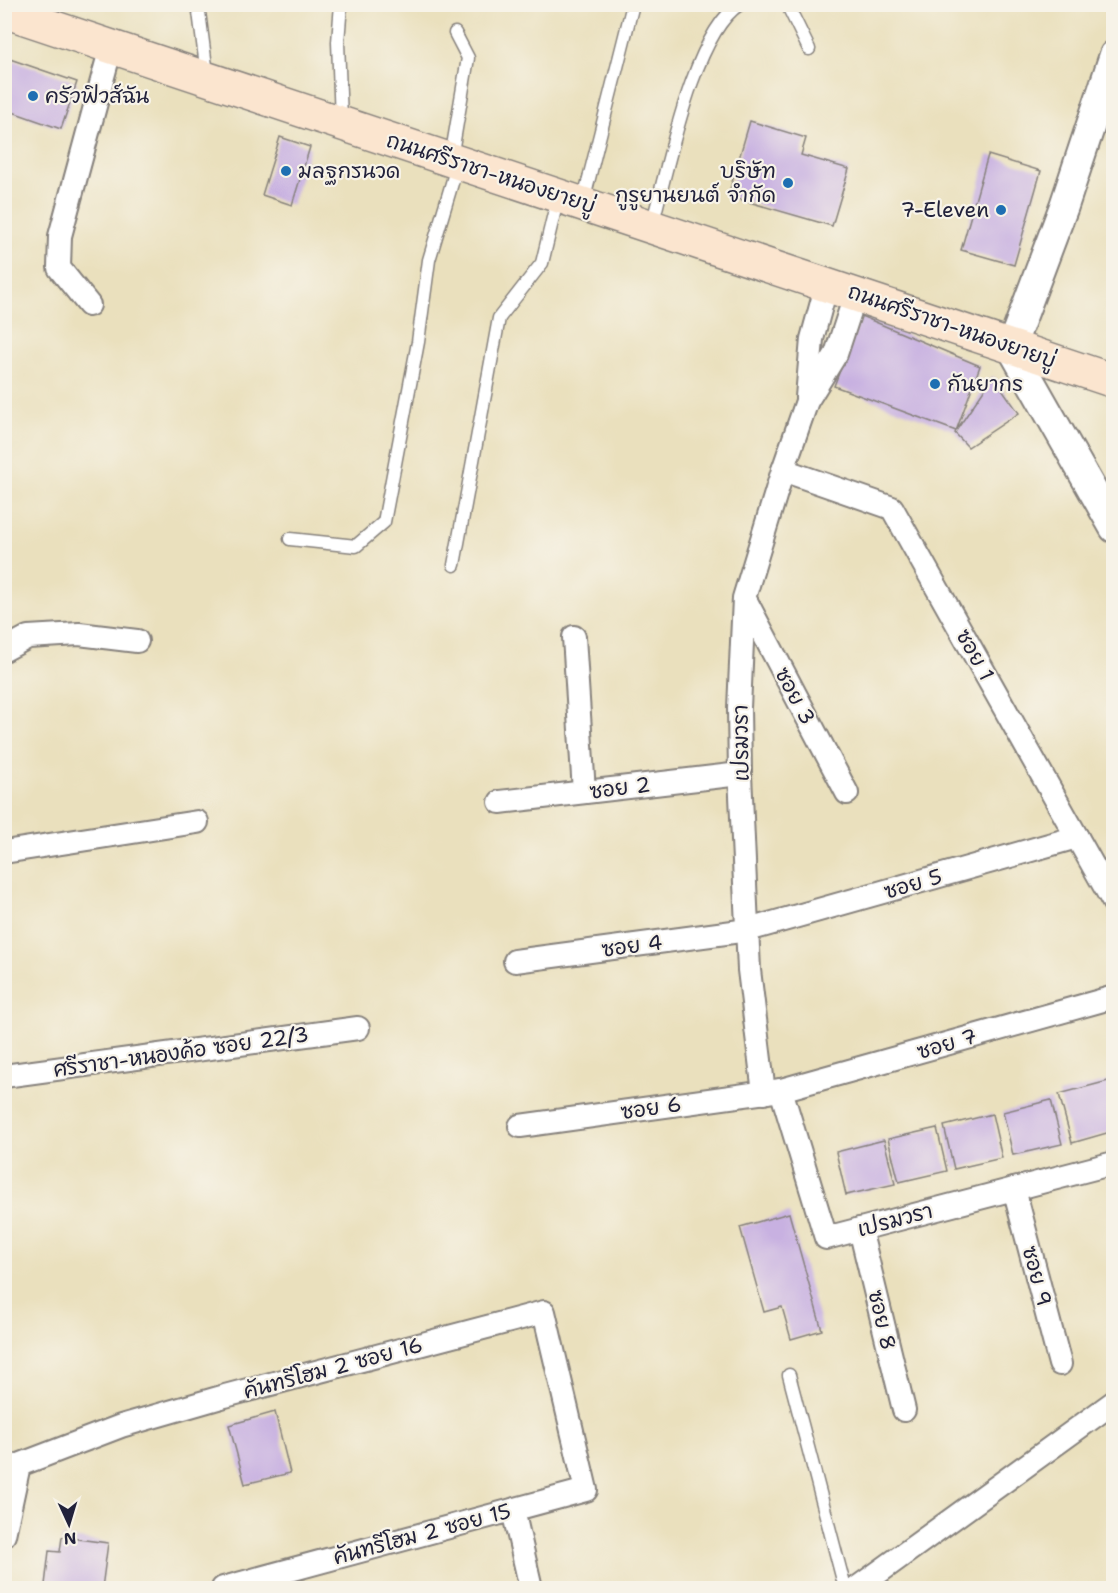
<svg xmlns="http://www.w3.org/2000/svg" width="1118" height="1593" viewBox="0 0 1118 1593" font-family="'Shantell Sans','Playpen Sans Thai',sans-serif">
  <rect width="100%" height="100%" fill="#f7f3e8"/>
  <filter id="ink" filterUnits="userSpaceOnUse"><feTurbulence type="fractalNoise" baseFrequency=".0167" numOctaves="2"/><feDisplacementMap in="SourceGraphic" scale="12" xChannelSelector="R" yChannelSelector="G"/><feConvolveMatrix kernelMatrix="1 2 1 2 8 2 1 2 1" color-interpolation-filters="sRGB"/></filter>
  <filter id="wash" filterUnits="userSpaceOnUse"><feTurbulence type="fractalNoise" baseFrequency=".008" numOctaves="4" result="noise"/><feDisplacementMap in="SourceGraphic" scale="24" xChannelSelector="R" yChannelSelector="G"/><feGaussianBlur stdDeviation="1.35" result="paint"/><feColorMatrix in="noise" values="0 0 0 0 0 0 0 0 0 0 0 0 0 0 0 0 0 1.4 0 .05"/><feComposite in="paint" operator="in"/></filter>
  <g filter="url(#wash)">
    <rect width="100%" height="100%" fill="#eae0bd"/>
    <g id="blocks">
      <g fill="#c8b1e1">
        <path d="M4 57 77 82 61 129 4 109Z"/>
        <path d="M750 121 806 138 801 155 849 169 832 226 728 196Z"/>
        <path d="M280 137 310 147 292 205 262 195Z"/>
        <path d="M988 155 1041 171 1014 265 961 250Z"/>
        <path d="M861 316 980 366 956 431 993 376 1019 413 968 447 955 433 956 431 834 386Z"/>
        <path d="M1112 1080 1114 1131 1072 1143 1059 1094Z"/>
        <path d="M1051 1100 1062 1144 1013 1155 1003 1112Z"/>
        <path d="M992 1114 1002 1158 954 1169 944 1126Z"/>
        <path d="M937 1128 947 1171 899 1182 888 1139Z"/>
        <path d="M884 1140 895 1184 846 1195 836 1152Z"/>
        <path d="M789 1213 822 1330 791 1339 782 1307 764 1312 740 1227Z"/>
        <path d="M275 1412 290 1473 245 1484 229 1425Z"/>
        <path d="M62 1537 108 1543 102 1588 45 1585 49 1551 60 1552Z"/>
      </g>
    </g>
  </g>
  <g filter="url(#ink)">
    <use href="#blocks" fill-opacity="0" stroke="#86817c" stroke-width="1.5"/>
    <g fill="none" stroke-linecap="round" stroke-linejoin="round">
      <g stroke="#86817c" stroke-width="15">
        <g id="service">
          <path d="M198 4 207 74"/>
          <path d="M787 4 809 49"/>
          <path d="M341 120 338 42 341 4"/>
          <path d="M451 158 468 58 455 33"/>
          <path d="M583 202 633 4"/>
          <path d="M652 225C667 171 693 33 740 4"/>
          <path d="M290 539 356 546 384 522 418 342 429 260 458 163"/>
          <path d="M454 565 499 318 542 263 558 197"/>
          <path d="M789 1375 845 1588"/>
        </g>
      </g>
      <g stroke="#86817c" stroke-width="26">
        <g id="minor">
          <path d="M89 305 59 268 60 236 111 47"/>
          <path d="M807 397 812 339 827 284"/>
          <path d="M783 470 892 508 1114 903"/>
          <path d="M745 599 847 793"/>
          <path d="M574 637 584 792"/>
          <path d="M4 650 28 637 79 634 137 641"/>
          <path d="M500 802 740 774"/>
          <path d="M4 852 197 822"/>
          <path d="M515 961 748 930 1077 837"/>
          <path d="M4 1076 358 1028"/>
          <path d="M781 1090 826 1238 1114 1163"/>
          <path d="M764 1093 749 970 740 774 739 708 744 598 783 470 807 401 836 354 856 293"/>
          <path d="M520 1126 781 1090 1114 997"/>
          <path d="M1014 1189 1060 1364"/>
          <path d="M860 1229 904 1410"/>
          <path d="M513 1510 531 1588"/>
          <path d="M4 1535 19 1465 121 1426 225 1396 544 1312 586 1490 223 1588"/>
          <path d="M857 1588 1114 1402"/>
        </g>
      </g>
      <g stroke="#86817c" stroke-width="32">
        <path id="tertiary" d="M1114 55 1064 206 1011 347 1114 528"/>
      </g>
      <g stroke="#86817c" stroke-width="36">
        <path id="secondary" d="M4 11 1114 381"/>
      </g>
      <use href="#service" stroke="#fff" stroke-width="12"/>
      <use href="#minor" stroke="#fff" stroke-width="22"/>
      <use href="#tertiary" stroke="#fff" stroke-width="28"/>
      <use href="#secondary" stroke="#fbe5cf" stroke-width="33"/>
    </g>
  </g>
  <g fill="#1f6fb2" stroke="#f7f3e8" stroke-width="2">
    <circle cx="33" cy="96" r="6"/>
    <circle cx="286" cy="171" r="6"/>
    <circle cx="788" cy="183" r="6"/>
    <circle cx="1001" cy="210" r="6"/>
    <circle cx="935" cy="384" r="6"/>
  </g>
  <g text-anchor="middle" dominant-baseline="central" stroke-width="4.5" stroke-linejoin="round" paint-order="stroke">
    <g font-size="21" fill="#22223b" stroke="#f7f3e8" text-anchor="start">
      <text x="45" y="96">ครัวฟิวส์ฉัน</text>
      <text x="298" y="171">มลฐกรนวด</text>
      <text x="776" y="171" text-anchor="end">บริษัท<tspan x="776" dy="24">กูรูยานยนต์ จำกัด</tspan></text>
      <text x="989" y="210" text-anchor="end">7-Eleven</text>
      <text x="947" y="384">กันยากร</text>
    </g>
    <g font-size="21" fill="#22223b" stroke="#f7f3e8">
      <text transform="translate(491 173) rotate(18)">ถนนศรีราชา-หนองยายบู่</text>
      <text transform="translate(952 326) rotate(19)">ถนนศรีราชา-หนองยายบู่</text>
      <text transform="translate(975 655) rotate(61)">ซอย 1</text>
      <text transform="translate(795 696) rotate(62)">ซอย 3</text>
      <text transform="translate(741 743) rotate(-91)">เปรมวรา</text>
      <text transform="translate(620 788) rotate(-7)">ซอย 2</text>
      <text transform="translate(913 884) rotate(-16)">ซอย 5</text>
      <text transform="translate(632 946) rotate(-7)">ซอย 4</text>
      <text transform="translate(947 1044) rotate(-16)">ซอย 7</text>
      <text transform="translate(181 1052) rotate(-8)">ศรีราชา-หนองค้อ ซอย 22/3</text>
      <text transform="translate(651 1108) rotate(-8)">ซอย 6</text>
      <text transform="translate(895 1220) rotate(-15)">เปรมวรา</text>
      <text transform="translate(1037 1276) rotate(75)">ซอย 9</text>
      <text transform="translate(882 1320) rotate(77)">ซอย 8</text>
      <text transform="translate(333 1368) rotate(-15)">คันทรีโฮม 2 ซอย 16</text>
      <text transform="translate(422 1534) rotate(-15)">คันทรีโฮม 2 ซอย 15</text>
    </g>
  </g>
  <rect width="1118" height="1593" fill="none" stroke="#f7f3e8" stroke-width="24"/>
  <g transform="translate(69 1524) rotate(176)" stroke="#f7f3e8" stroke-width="4.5" paint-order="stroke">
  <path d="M0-4.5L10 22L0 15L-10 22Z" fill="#22223b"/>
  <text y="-9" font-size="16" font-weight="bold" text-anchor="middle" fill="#22223b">N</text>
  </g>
</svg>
